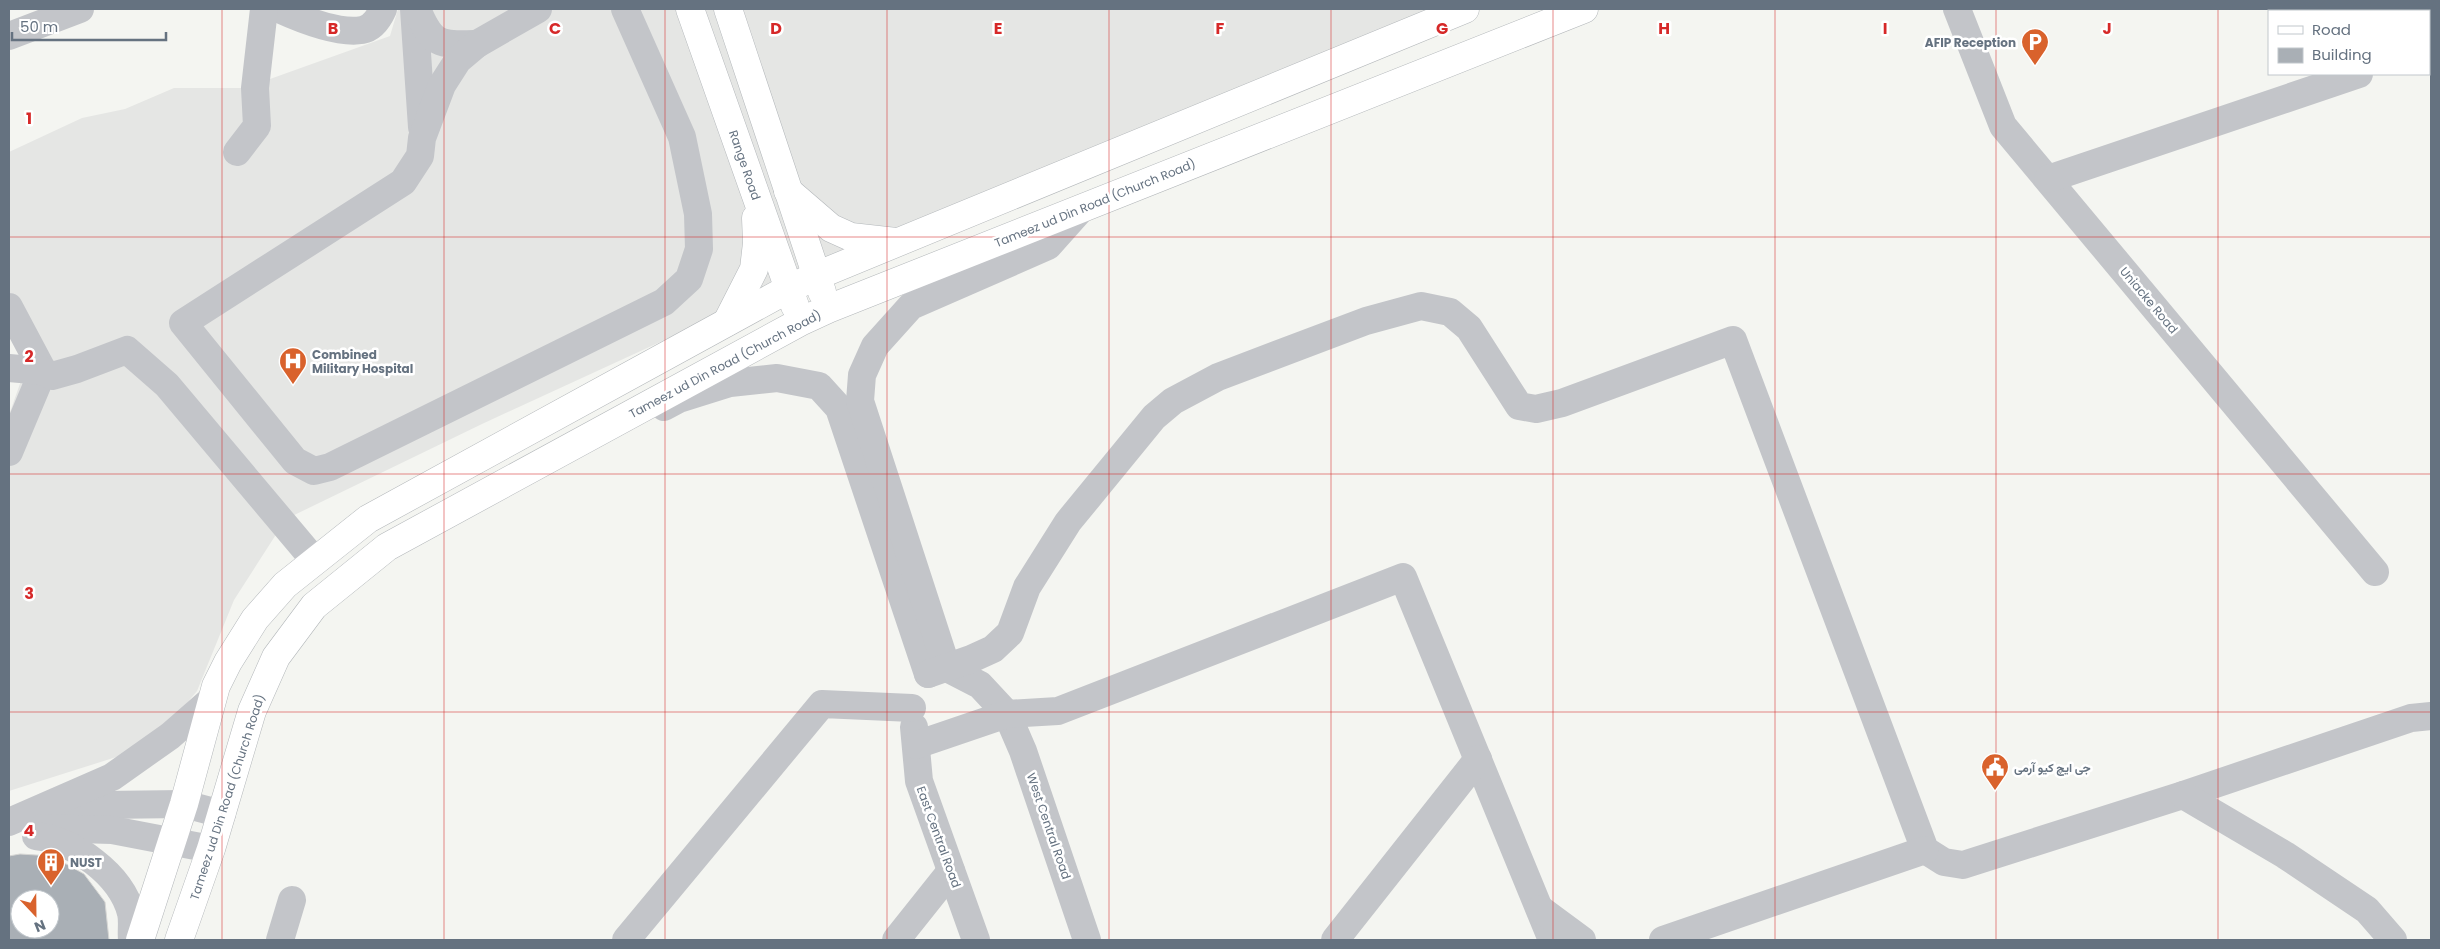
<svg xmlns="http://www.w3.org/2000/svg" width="2440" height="949" viewBox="0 0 2440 949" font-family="Poppins,Vazirmatn,sans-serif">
  <rect width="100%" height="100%" fill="#f4f5f1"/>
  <path fill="#e5e6e4" d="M398 9H1470L1006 183 482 424 286 519 234 600 197 691 151 746 9 791V415L30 355 9 327V152L82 118 125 109 174 88H245L390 36Z"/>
  <path fill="#a9afb5" stroke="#d6d6d4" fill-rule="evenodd" d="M20 854 52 856 84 874 105 902 109 940H9V856ZM20 899H50V929H20Z"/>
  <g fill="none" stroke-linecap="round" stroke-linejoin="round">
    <g stroke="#b3b7ba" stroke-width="29">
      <g id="major">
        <path d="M690 9 795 306"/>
        <path d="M728 9 822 292"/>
        <path d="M788 191 831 228 851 237 896 242"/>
        <path d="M727 322 754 269 757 243 756 218"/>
        <path d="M140 940 184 804 216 686 228 662 255 619 285 585 368 519 788 289 816 276 1465 9"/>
        <path d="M179 940 211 849 252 711 276 657 314 606 387 547 802 321 828 309 1584 9"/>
      </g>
    </g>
    <g stroke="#c3c5c9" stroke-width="28">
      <path d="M279 9C301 19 338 34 362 30 373 28 379 18 383 9"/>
      <path d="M414 9 422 127"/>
      <path d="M417 9C432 46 440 45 477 44"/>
      <path d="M538 9 477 44 458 60 442 85 422 138 420 156 403 182 183 323 295 461 314 471 330 467 664 302 689 279 699 249 698 214 682 137 625 9"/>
      <path d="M1957 9 2003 126 2375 572"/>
      <path d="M9 36 80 9"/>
      <path d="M2429 50 2431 49"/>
      <path d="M237 152 257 126 255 88 264 9"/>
      <path d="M2048 179 2359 74"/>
      <path d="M9 307 43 371 9 452"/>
      <path d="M9 368 43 371 52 376 77 369 127 350 167 385 315 561"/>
      <path d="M664 407 679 399 730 383 777 378 819 386 839 408 928 674"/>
      <path d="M947 668 860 401 862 375 875 346 911 306 1048 246 1081 209"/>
      <path d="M947 668 980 685 1007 714 1023 751 1087 940"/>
      <path d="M928 674 971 659 993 649 1010 633 1027 587 1068 522 1154 417 1173 401 1218 377 1366 321 1421 306 1450 312 1469 328 1519 406 1536 409 1562 403 1733 340 1925 850 1944 862 1963 865 2183 795 2411 718 2431 716"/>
      <path d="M914 727 919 781 976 940"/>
      <path d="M916 745 1007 714 1058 711 1403 577 1552 940"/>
      <path d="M2183 795 2285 855 2367 910 2393 940"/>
      <path d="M56 813 102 805 184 804 222 814"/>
      <path d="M9 822 112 777 170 736 210 701"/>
      <path d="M42 828 112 830 211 849"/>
      <path d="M36 836C74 841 121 874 131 913 133 921 131 932 132 940"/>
      <path d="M1540 909 1582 940"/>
      <path d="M280 940 292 900"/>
      <path d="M626 940 822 704 912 708"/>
      <path d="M896 940 951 871"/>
      <path d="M1335 940 1478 759"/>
      <path d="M1663 940 1925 850"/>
    </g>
    <use href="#major" stroke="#fff" stroke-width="28"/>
  </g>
  <path fill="none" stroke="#d62828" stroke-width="1" stroke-opacity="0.55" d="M222 9V940M444 9V940M665 9V940M887 9V940M1109 9V940M1331 9V940M1553 9V940M1775 9V940M1996 9V940M2218 9V940M9 237H2431M9 474H2431M9 712H2431"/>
  <defs>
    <g id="parking-pin" transform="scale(1.4375)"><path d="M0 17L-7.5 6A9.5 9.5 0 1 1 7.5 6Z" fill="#d9622c" stroke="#fff"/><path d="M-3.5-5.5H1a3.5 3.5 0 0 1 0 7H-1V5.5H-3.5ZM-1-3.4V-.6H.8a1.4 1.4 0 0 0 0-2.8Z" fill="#fff"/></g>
    <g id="hospital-pin" transform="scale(1.4375)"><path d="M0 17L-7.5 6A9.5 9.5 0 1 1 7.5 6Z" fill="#d9622c" stroke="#fff"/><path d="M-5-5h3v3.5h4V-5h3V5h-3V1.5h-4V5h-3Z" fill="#fff"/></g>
    <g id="civic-pin" transform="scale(1.4375)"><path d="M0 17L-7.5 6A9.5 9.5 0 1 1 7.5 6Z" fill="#d9622c" stroke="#fff"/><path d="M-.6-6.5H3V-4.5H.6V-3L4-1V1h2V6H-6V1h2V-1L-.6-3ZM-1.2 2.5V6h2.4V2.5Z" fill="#fff"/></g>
    <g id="building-pin" transform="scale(1.4375)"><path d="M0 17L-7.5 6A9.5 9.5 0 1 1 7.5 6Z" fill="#d9622c" stroke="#fff"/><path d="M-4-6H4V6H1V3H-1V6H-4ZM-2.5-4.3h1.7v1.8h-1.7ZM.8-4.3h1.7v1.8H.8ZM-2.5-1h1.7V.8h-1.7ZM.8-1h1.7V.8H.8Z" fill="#fff"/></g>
  </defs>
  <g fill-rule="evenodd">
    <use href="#parking-pin" x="2035" y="42"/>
    <use href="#hospital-pin" x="293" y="361"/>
    <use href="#civic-pin" x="1995" y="767"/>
    <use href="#building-pin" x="51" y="862"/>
  </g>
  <g text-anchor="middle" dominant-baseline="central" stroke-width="5" stroke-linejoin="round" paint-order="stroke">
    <g font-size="12" font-weight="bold" fill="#657280" stroke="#fff" text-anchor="start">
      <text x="2016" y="42" text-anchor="end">AFIP Reception</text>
      <text x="312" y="354">Combined<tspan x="312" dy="14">Military Hospital</tspan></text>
      <text x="2014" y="767">جی ایچ کیو آرمی</text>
      <text x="70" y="862">NUST</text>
    </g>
    <g font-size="12" fill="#657280" stroke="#fff">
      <text transform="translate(745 165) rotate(71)">Range Road</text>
      <text transform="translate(1095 203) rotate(-22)">Tameez ud Din Road (Church Road)</text>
      <text transform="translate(2149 300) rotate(50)">Uniacke Road</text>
      <text transform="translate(725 364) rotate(-28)">Tameez ud Din Road (Church Road)</text>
      <text transform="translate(227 797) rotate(-72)">Tameez ud Din Road (Church Road)</text>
      <text transform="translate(1049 826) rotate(71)">West Central Road</text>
      <text transform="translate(939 837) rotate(70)">East Central Road</text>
    </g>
  </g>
  <g font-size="16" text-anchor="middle" font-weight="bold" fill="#d62828" stroke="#fff" stroke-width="5" stroke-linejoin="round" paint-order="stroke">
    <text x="333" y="34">B</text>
    <text x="555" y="34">C</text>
    <text x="776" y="34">D</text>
    <text x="998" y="34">E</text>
    <text x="1220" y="34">F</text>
    <text x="1442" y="34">G</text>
    <text x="1664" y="34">H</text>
    <text x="1885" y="34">I</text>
    <text x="2107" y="34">J</text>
    <text x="29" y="124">1</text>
    <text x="29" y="362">2</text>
    <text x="29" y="599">3</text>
    <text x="29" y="836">4</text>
  </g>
  <rect width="2440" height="949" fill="none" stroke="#657280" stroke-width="20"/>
  <rect x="2268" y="10" width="162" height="65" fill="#ffffff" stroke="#c1c7cc"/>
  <rect x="2278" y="26" width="25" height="8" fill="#ffffff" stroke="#c1c7cc"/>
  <text x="2312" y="35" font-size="15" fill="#657280">Road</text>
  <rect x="2278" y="48" width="25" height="15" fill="#a9afb5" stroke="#c1c7cc"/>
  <text x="2312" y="60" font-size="15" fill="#657280">Building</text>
  <g transform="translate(35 914) rotate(158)"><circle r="24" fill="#ffffff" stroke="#c1c7cc"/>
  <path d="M0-4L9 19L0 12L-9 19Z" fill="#d9622c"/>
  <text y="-8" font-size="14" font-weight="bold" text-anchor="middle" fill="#657280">N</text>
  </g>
  <path d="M12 32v8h154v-8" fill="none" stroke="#657280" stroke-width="2.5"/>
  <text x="20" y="32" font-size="15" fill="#657280" stroke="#ffffff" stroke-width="4" paint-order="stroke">50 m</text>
</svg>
